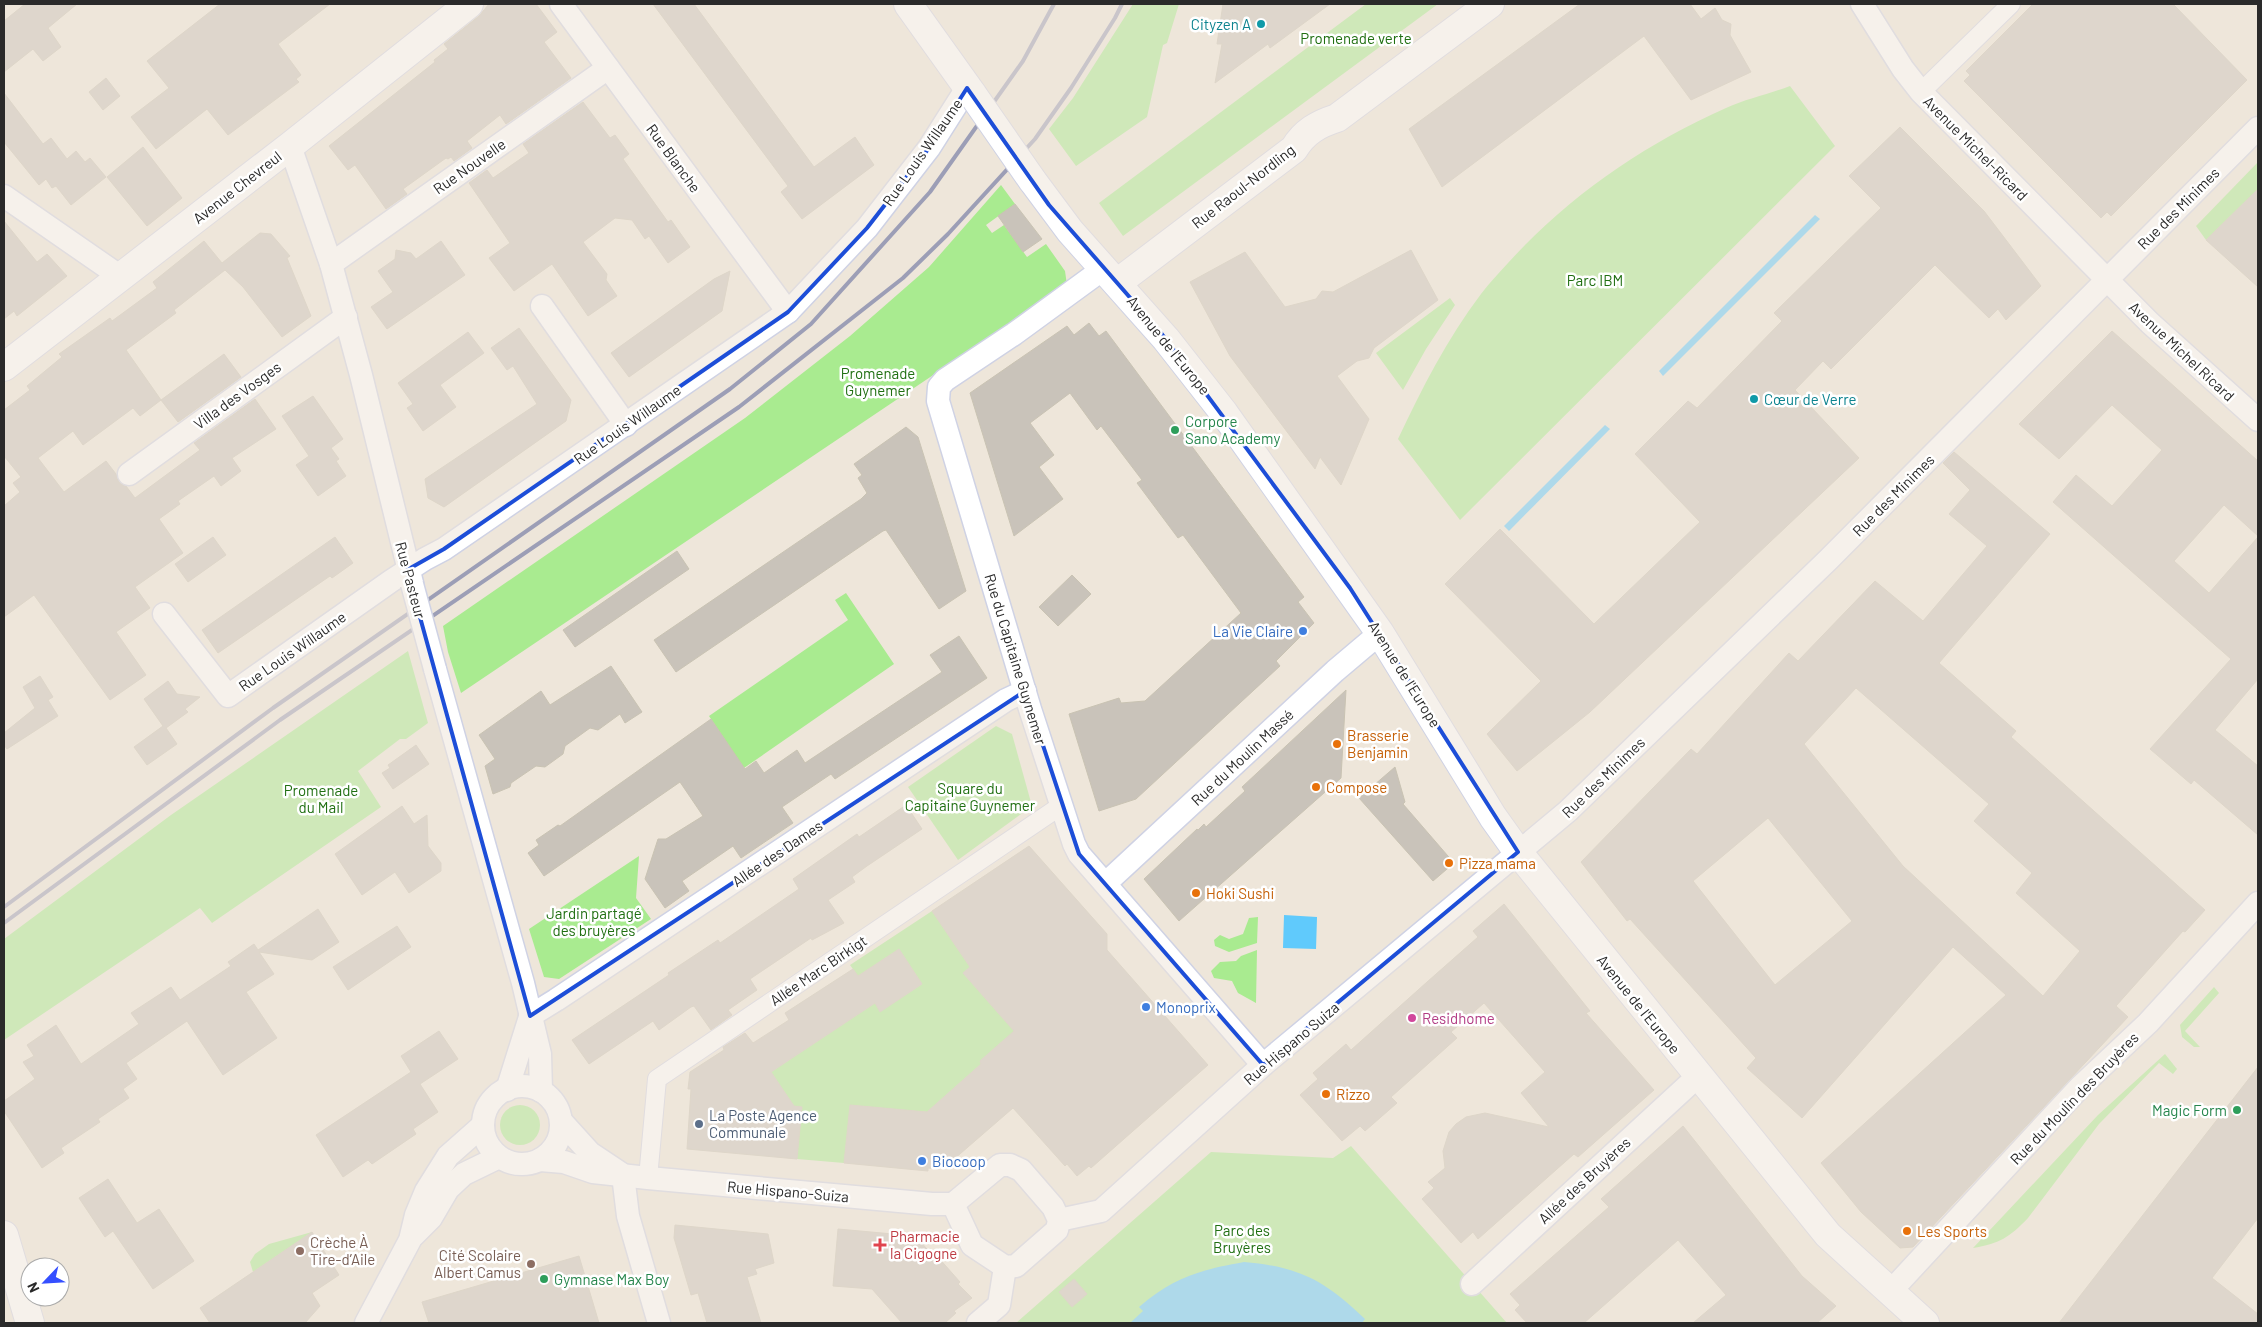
<svg xmlns="http://www.w3.org/2000/svg" width="2262" height="1327" viewBox="0 0 2262 1327" font-family="Barlow,sans-serif">
  <rect width="100%" height="100%" fill="#eee6da"/>
  <g fill="#a9eb90">
    <path d="M1133 4H1179L1167 43 1163 45 1147 117 1076 166 1049 129 1073 98Z"/>
    <path d="M1366 4H1438L1123 236 1099 203Z"/>
    <path d="M1790 86 1835 146 1460 520 1398 439C1422 388 1447 339 1481 294 1489 283 1499 273 1508 263 1569 196 1643 145 1726 108 1746 99 1769 94 1790 86Z"/>
    <path d="M2258 162V189L2206 240 2196 226Z"/>
    <path d="M1001 185 1015 204 986 225 992 233 1004 225 1027 257 1046 244 1065 271 1067 285 461 693 448 652 443 626 745 418 850 336 929 267Z"/>
    <path d="M1450 298 1455 305 1426 349 1403 390 1376 353Z"/>
    <path d="M846 593 894 664 744 768 709 716 848 620 835 600Z"/>
    <path d="M408 651 428 723 406 739H400L358 771 381 807 212 923 200 908 4 1040V939L171 815Z"/>
    <path d="M996 726 1012 734 1032 806 958 860 908 787Z"/>
    <path d="M639 856 636 898 651 919 559 979 544 977 529 929Z"/>
    <path d="M932 911 970 967 963 973 1025 1043 1005 1039 980 1061 981 1064 927 1112 850 1105 844 1163 797 1159 802 1107 794 1106 771 1072 875 1003 881 1011 922 984 899 949 858 976 850 965Z"/>
    <path d="M1258 917 1257 943 1229 952 1215 946 1214 940 1220 935 1229 939 1243 934 1249 918Z"/>
    <path d="M1257 950 1256 1003 1238 993 1232 981 1214 978 1211 971 1220 962 1236 961 1241 956Z"/>
    <path d="M2214 987 2219 993 2185 1031 2200 1047H2194L2182 1037 2180 1025Z"/>
    <path d="M2165 1054 2177 1069 2173 1074 2159 1063 2099 1124 2028 1218C2010 1237 1999 1244 1973 1248L2098 1115Z"/>
    <circle cx="520" cy="1125" r="20"/>
    <path d="M1351 1146 1507 1323H1016L1211 1152 1333 1158Z"/>
    <path d="M312 1232 253 1272 250 1262 255 1254 269 1244Z"/>
  </g>
  <g fill="#60cafc">
    <path d="M1815 215 1820 219 1663 376 1659 371Z"/>
    <path d="M1605 425 1610 429 1509 531 1504 526Z"/>
    <path d="M1284 915 1317 917 1316 949 1283 948Z"/>
    <path d="M1244 1262C1301 1267 1325 1281 1365 1319L1362 1323H1130L1143 1311 1139 1307C1174 1277 1200 1270 1244 1262Z"/>
  </g>
  <g fill="#c9c3ba" stroke="#c9c3b3" fill-rule="evenodd">
    <path d="M25 4H77L48 28 61 47 43 61 33 49 4 72V21Z"/>
    <path d="M220 4H330L278 44 301 75 296 79 299 82 228 135 207 109 156 149 131 117 169 88 147 61Z"/>
    <path d="M489 4H536L557 32 544 42 571 78 506 124 500 115 467 141 472 148 454 161 451 157 448 159 446 158 403 189 407 194 386 209 355 165 348 170 329 146 435 62 434 60 448 49 444 44 479 16Z"/>
    <path d="M653 4H694L814 167 855 137 874 165 802 219 781 192 788 186Z"/>
    <path d="M1223 4H1330L1270 48 1268 44 1215 83 1222 44H1217Z"/>
    <path d="M1580 4H1690L1701 19 1715 8 1722 20 1731 24 1730 35 1751 72 1691 100 1644 36 1442 187 1409 129Z"/>
    <path d="M2033 4H2173L2247 80 2111 216 2107 212 2101 218 1964 81 1970 75 1966 71Z"/>
    <path d="M106 78 120 96 103 110 89 92Z"/>
    <path d="M4 93 43 144 51 138 67 159 76 151 85 162 90 158 106 177 71 205 56 186 52 188 46 179 39 185 4 142Z"/>
    <path d="M583 102 610 138 615 135 629 154 623 159 668 222 671 220 690 247 668 263 649 236 645 239 632 220 615 218 583 242 607 274 606 280 617 296 588 316 552 264 514 291 489 258 510 243 469 183 487 170 493 178 529 153 523 144Z"/>
    <path d="M1900 127 1984 211 2041 286 2006 320 1998 309 1989 318 1935 265 1831 369 1823 361 1795 390 1859 458 1590 712 1517 771 1487 734 1541 681 1445 584 1500 529 1594 624 1700 522 1635 454 1688 401 1697 408 1782 321 1774 313 1881 208 1849 176Z"/>
    <path d="M143 147 182 198 147 226 107 177Z"/>
    <path d="M2258 189V287L2206 240Z"/>
    <path d="M1015 204 1042 239 1023 252 998 216Z"/>
    <path d="M4 221 37 262 47 254 67 276 17 316 14 311 4 319Z"/>
    <path d="M260 233 271 234 290 256 287 258 311 316 282 337 243 287 225 270 174 310 176 313 126 350 161 400 140 416 133 408 83 445 73 431 38 458 64 492 106 461 116 474 119 482 126 486 135 498 200 450 194 443 255 399 276 429 232 458 241 471 221 486 214 476 178 501 180 504 159 519 183 553 135 587 150 608 116 632 146 675 110 700 34 595 4 617V506L20 492 13 483 21 477 4 456V410L30 390 27 386 62 357 59 354 110 318 112 321 157 288 153 282 204 241 222 263Z"/>
    <path d="M441 241 465 275 387 329 371 307 393 292 378 271 395 259 396 250 411 253 416 259Z"/>
    <path d="M1411 250 1438 300 1374 348 1369 358 1357 361 1337 376 1369 419 1341 485 1320 457 1315 469 1230 356 1190 282 1245 252 1285 307 1316 299 1322 291 1333 292Z"/>
    <path d="M730 271 722 311 629 377 611 353 714 279Z"/>
    <path d="M1089 323 1099 336 1106 331 1304 597 1298 602 1314 623 1276 661 1280 666 1136 799 1099 811 1069 714 1119 698 1121 703 1145 701 1241 613 1183 535 1178 538 1137 483 1142 480 1101 426 1097 430 1070 393 1030 423 1054 455 1039 467 1063 499 1014 536 970 393 1067 326 1074 335Z"/>
    <path d="M519 328 571 400 566 421 444 507 428 498 425 479 537 404 513 366 507 370 491 348Z"/>
    <path d="M2112 331 2258 461V536L2224 505 2174 561 2209 593 2258 537V679L2215 730 2258 766V835L2194 780 2191 784 2150 749 2231 659 2053 502 2076 475 2112 506 2162 450 2112 405 2059 459 2019 424Z"/>
    <path d="M468 332 484 353 440 385 456 407 423 431 407 408 413 404 398 383Z"/>
    <path d="M224 354 241 377 178 422 161 400Z"/>
    <path d="M313 396 343 439 331 448 339 459 336 461 346 476 318 496 296 465 309 456 282 416Z"/>
    <path d="M906 427 918 437 966 591 939 609 886 530 883 531 676 672 654 640 861 499 867 493 858 478 862 475 854 464Z"/>
    <path d="M1954 452 2050 534 1939 663 2016 731 2011 737 2205 910 2185 932 2183 931 2116 1006 2128 1017 1913 1247 1900 1248 1861 1212 1821 1163 2006 995 1953 947 1802 1118 1747 1068 1756 1058 1630 919 1627 921 1581 862 1691 749 1697 754 1789 653 1798 661 1875 581 1923 621 1987 546 1949 514 1970 490 1943 463ZM1856 688 1989 804 1974 821 2032 873 2016 893 2080 951 2043 996 1903 866 1804 744ZM1768 818 1852 921 1775 985 1693 881Z"/>
    <path d="M213 537 226 555 188 582 175 564Z"/>
    <path d="M335 537 353 563 332 578 330 576 218 653 202 630Z"/>
    <path d="M677 551 689 569 575 647 563 630Z"/>
    <path d="M1072 575 1091 594 1058 626 1039 607Z"/>
    <path d="M959 636 987 678 835 779 831 774 782 807 793 823 741 858 733 846 682 881 689 891 665 908 645 879 658 839H666L703 816 680 782 544 876 528 853 539 845 536 840 558 825 560 826 711 719 745 769 756 761 764 773 797 750 805 763 942 672 930 655Z"/>
    <path d="M611 666 642 712 625 723 620 714 598 730 590 728 565 746 563 754 545 767 536 766 511 783 510 787 493 794 485 766 495 759 479 735 541 691 550 705Z"/>
    <path d="M40 676 53 697 48 700 58 716 7 749 4 745V733L35 708 23 687Z"/>
    <path d="M168 681 177 694 200 697 185 709 188 712 166 728 177 744 147 765 134 747 163 726 144 699Z"/>
    <path d="M1346 690 1341 778 1179 921 1144 879 1197 829 1198 830 1204 824 1206 827 1245 791 1242 787Z"/>
    <path d="M416 745 429 764 393 789 382 773 390 768 388 765Z"/>
    <path d="M1395 767 1405 802 1403 804 1454 863 1433 881 1359 798Z"/>
    <path d="M906 805 922 829 867 866 852 877 855 882 828 900 844 923 812 940 811 938 750 979 757 990 728 1010 732 1015 711 1030 694 1006 691 1007 659 1030 653 1021 589 1064 572 1040 669 975 668 973 718 940 720 943 799 889 793 879 857 834 859 837Z"/>
    <path d="M402 806 414 824 427 815 428 846 441 863V871L409 893 395 872 362 895 335 854Z"/>
    <path d="M1029 846 1107 934V950L1208 1065 1091 1168 1089 1166 1077 1176 1067 1164 1065 1166 1013 1108 953 1160 951 1158 939 1169 928 1168V1171L844 1163 850 1105 927 1112 981 1064 980 1061 1014 1031 963 973 970 967 932 911Z"/>
    <path d="M1504 904 1590 1011 1586 1013 1654 1090 1578 1157 1574 1154 1478 1239 1473 1232 1461 1243 1422 1199 1434 1188 1428 1182 1445 1168 1443 1151 1449 1132 1456 1124 1466 1117 1485 1113 1549 1127 1521 1093 1545 1072 1484 1003 1451 1032 1457 1038 1391 1097 1397 1103 1365 1131 1360 1126 1342 1141 1300 1095 1318 1079 1313 1073 1346 1044 1351 1050 1427 982 1478 937 1473 931Z"/>
    <path d="M318 909 339 942 312 960 259 952 274 974 246 992 277 1038 223 1075 187 1021 126 1063 137 1079 123 1089 129 1098 98 1119 100 1122 61 1148 64 1153 42 1168 4 1111V1101L35 1079 23 1062 34 1056 27 1045 56 1025 81 1064 139 1024 131 1013 171 987 180 1000 231 966 228 962 254 944 258 950Z"/>
    <path d="M397 926 411 947 348 990 333 967Z"/>
    <path d="M899 949 922 984 880 1012 875 1003 771 1072 794 1106 802 1107 797 1159 687 1149 691 1089H688L690 1072 724 1050 723 1047 745 1033 753 1043 789 1020 785 1013 853 969 858 976Z"/>
    <path d="M439 1031 458 1059 420 1084 438 1112 413 1129 416 1134 372 1164 368 1160 343 1177 316 1135 411 1072 401 1056Z"/>
    <path d="M2258 1067V1218L2212 1278 2258 1314V1323H2059Z"/>
    <path d="M1683 1126 1802 1276 1836 1306 1817 1323H1693L1726 1295 1678 1240 1584 1323H1527L1515 1310 1520 1305 1510 1294 1609 1207 1601 1199Z"/>
    <path d="M108 1179 137 1223 159 1209 194 1261 153 1289 113 1231 105 1237 79 1198Z"/>
    <path d="M675 1225 768 1234 774 1263 755 1269 757 1274 747 1277 761 1323H707L698 1293 691 1295 674 1238Z"/>
    <path d="M838 1229 915 1236 928 1250 930 1248 960 1282 958 1284 972 1298 954 1311 956 1313 945 1323H902L872 1289 833 1286Z"/>
    <path d="M312 1232 339 1275 312 1293 320 1306 305 1323H210L200 1308Z"/>
    <path d="M579 1256 599 1323H429L422 1302Z"/>
    <path d="M1074 1279 1087 1294 1072 1307 1059 1292Z"/>
  </g>
  <g fill="none" stroke-linecap="round" stroke-linejoin="round">
    <g stroke="#cfd2e4" stroke-width="20">
      <g id="pedestrian">
        <path d="M1921 92 2011 4"/>
        <path d="M648 1178 657 1079 1062 805"/>
      </g>
    </g>
    <g stroke="#cfd2e4" stroke-width="25">
      <g id="minor">
        <path d="M561 4 788 312"/>
        <path d="M1862 4 1903 69 1921 92 2150 323 2258 420"/>
        <path d="M290 146 331 264 361 375 412 583"/>
        <path d="M4 196 121 277"/>
        <path d="M331 264 608 68"/>
        <path d="M1103 269 1014 334 945 380 939 387 938 401 1030 709 1074 844 1079 854 1263 1065"/>
        <path d="M542 306 626 425"/>
        <path d="M129 474 346 317"/>
        <path d="M164 614 228 696 391 581 425 559 444 549 788 312 867 228 929 148 967 88"/>
        <path d="M435 669 523 983 540 1054 541 1091"/>
        <path d="M1106 883 1335 671 1380 633"/>
        <path d="M530 1016 556 1000 1006 700 1025 691"/>
        <circle cx="522" cy="1125" r="39"/>
        <path d="M507 1090 530 1017"/>
        <path d="M561 1121 590 1153 620 1173"/>
        <path d="M540 1160 564 1162 593 1172 648 1178 932 1204H953"/>
        <path d="M1000 1165H1010L1021 1170 1053 1207 1059 1220 1057 1230 1016 1266 1005 1267 972 1245 953 1204Z"/>
        <path d="M623 1175 628 1216 659 1323"/>
        <path d="M1059 1220 1101 1211 1263 1065 1568 811 1828 560 2258 128"/>
        <path d="M414 1235 431 1218 448 1189 464 1174 499 1157"/>
        <path d="M1472 1284 1697 1077"/>
        <path d="M1890 1292 2080 1087 2148 1023 2258 903"/>
        <path d="M366 1323 410 1240 416 1215 426 1191 448 1156 483 1125"/>
        <path d="M978 1323 999 1305 1005 1267"/>
      </g>
    </g>
    <g stroke="#cfd2e4" stroke-width="30">
      <g id="tertiary">
        <path d="M1117 283 1294 149C1304 132 1318 124 1337 118L1490 4"/>
        <path d="M4 1235 30 1323"/>
      </g>
    </g>
    <g stroke="#cfd2e4" stroke-width="30">
      <g id="secondary">
        <path d="M908 4 973 95"/>
        <path d="M1032 180 1070 231 1166 339 1224 413 1380 633 1493 817 1518 852 1828 1235 1925 1323"/>
        <path d="M4 367 290 146 469 4"/>
      </g>
    </g>
    <use href="#pedestrian" stroke="#fff" stroke-width="18"/>
    <use href="#minor" stroke="#fff" stroke-width="22"/>
    <use href="#tertiary" stroke="#fff" stroke-width="28"/>
    <use href="#secondary" stroke="#fff" stroke-width="28"/>
    <g stroke="#9c9eb6" stroke-width="4">
      <path d="M4 907 273 708 730 389 811 324 930 192 1023 61 1054 4"/>
      <path d="M4 923 280 720 739 407 903 278 948 234 1035 139 1071 88 1115 18 1122 4"/>
    </g>
    <g stroke="#cfd2e4" stroke-width="25" stroke-linecap="butt">
      <path id="minor-bridge" d="M412 584 435 669"/>
    </g>
    <g stroke="#cfd2e4" stroke-width="30" stroke-linecap="butt">
      <path id="secondary-bridge" d="M973 95 1032 180"/>
    </g>
    <use href="#minor-bridge" stroke="#fff" stroke-width="22"/>
    <use href="#secondary-bridge" stroke="#fff" stroke-width="28"/>
  </g>
  <path d="M0 0H2262V1327H0ZM967 88 1049 205 1161 333 1350 588 1518 852 1263 1065 1079 854 1025 691 530 1016 407 570 444 549 788 312 867 228 929 148Z" fill="#eee6da" fill-opacity=".55" fill-rule="evenodd"/>
  <path fill="none" stroke="#1d4ed8" stroke-width="4" stroke-linejoin="round" d="M967 88 1049 205 1161 333 1350 588 1518 852 1263 1065 1079 854 1025 691 530 1016 407 570 444 549 788 312 867 228 929 148Z"/>
  <g fill="#0f9aa8" stroke="#fff" stroke-width="2">
    <circle cx="1261" cy="24" r="5"/>
    <circle cx="1754" cy="399" r="5"/>
  </g>
  <g fill="#2e9e5b" stroke="#fff" stroke-width="2">
    <circle cx="1175" cy="430" r="5"/>
    <circle cx="2237" cy="1110" r="5"/>
    <circle cx="544" cy="1279" r="5"/>
  </g>
  <g fill="#3f7fe0" stroke="#fff" stroke-width="2">
    <circle cx="1303" cy="631" r="5"/>
    <circle cx="1146" cy="1007" r="5"/>
    <circle cx="922" cy="1161" r="5"/>
  </g>
  <g fill="#e8710a" stroke="#fff" stroke-width="2">
    <circle cx="1337" cy="744" r="5"/>
    <circle cx="1316" cy="787" r="5"/>
    <circle cx="1449" cy="863" r="5"/>
    <circle cx="1196" cy="893" r="5"/>
    <circle cx="1326" cy="1094" r="5"/>
    <circle cx="1907" cy="1231" r="5"/>
  </g>
  <circle fill="#d1479c" stroke="#fff" stroke-width="2" cx="1412" cy="1018" r="5"/>
  <circle fill="#5c6f8a" stroke="#fff" stroke-width="2" cx="699" cy="1124" r="5"/>
  <path fill="#e0444e" stroke="#fff" stroke-width="2" d="M877.5 1237.5h5v5h5v5h-5v5h-5v-5h-5v-5h5z"/>
  <g fill="#8d6e63" stroke="#fff" stroke-width="2">
    <circle cx="300" cy="1251" r="5"/>
    <circle cx="531" cy="1264" r="5"/>
  </g>
  <g text-anchor="middle" dominant-baseline="central" stroke-width="5" stroke-linejoin="round" paint-order="stroke">
    <g font-size="15" fill="#0d838f" stroke="#fff" text-anchor="end">
      <text x="1251" y="24">Cityzen A</text>
      <text x="1764" y="399" text-anchor="start">Cœur de Verre</text>
    </g>
    <g font-size="15" fill="#206f12" stroke="#fff">
      <text x="1356" y="38">Promenade verte</text>
      <text x="1595" y="280">Parc IBM</text>
      <text x="878" y="373">Promenade<tspan x="878" dy="17">Guynemer</tspan></text>
      <text x="970" y="788">Square du<tspan x="970" dy="17">Capitaine Guynemer</tspan></text>
      <text x="321" y="790">Promenade<tspan x="321" dy="17">du Mail</tspan></text>
      <text x="594" y="913">Jardin partagé<tspan x="594" dy="17">des bruyères</tspan></text>
      <text x="1242" y="1230">Parc des<tspan x="1242" dy="17">Bruyères</tspan></text>
    </g>
    <g font-size="15" fill="#2a2a2a" stroke="#fff">
      <text transform="translate(1976 148) rotate(45)">Avenue Michel-Ricard</text>
      <text transform="translate(922 152) rotate(-55)">Rue Louis Willaume</text>
      <text transform="translate(674 158) rotate(54)">Rue Blanche</text>
      <text transform="translate(469 166) rotate(-35)">Rue Nouvelle</text>
      <text transform="translate(1243 186) rotate(-38)">Rue Raoul-Nordling</text>
      <text transform="translate(237 187) rotate(-38)">Avenue Chevreul</text>
      <text transform="translate(2178 208) rotate(-45)">Rue des Minimes</text>
      <text transform="translate(1169 345) rotate(51)">Avenue de l'Europe</text>
      <text transform="translate(2182 351) rotate(43)">Avenue Michel Ricard</text>
      <text transform="translate(237 395) rotate(-36)">Villa des Vosges</text>
      <text transform="translate(627 424) rotate(-35)">Rue Louis Willaume</text>
      <text transform="translate(1893 495) rotate(-45)">Rue des Minimes</text>
      <text transform="translate(411 580) rotate(75)">Rue Pasteur</text>
      <text transform="translate(292 651) rotate(-35)">Rue Louis Willaume</text>
      <text transform="translate(1016 659) rotate(73)">Rue du Capitaine Guynemer</text>
      <text transform="translate(1405 674) rotate(58)">Avenue de l'Europe</text>
      <text transform="translate(1242 757) rotate(-43)">Rue du Moulin Massé</text>
      <text transform="translate(1603 777) rotate(-44)">Rue des Minimes</text>
      <text transform="translate(777 853) rotate(-34)">Allée des Dames</text>
      <text transform="translate(818 970) rotate(-34)">Allée Marc Birkigt</text>
      <text transform="translate(1639 1004) rotate(51)">Avenue de l'Europe</text>
      <text transform="translate(1291 1043) rotate(-40)">Rue Hispano Suiza</text>
      <text transform="translate(2074 1098) rotate(-46)">Rue du Moulin des Bruyères</text>
      <text transform="translate(1584 1180) rotate(-43)">Allée des Bruyères</text>
      <text transform="translate(788 1191) rotate(5)">Rue Hispano-Suiza</text>
    </g>
    <g font-size="15" fill="#27864d" stroke="#fff" text-anchor="start">
      <text x="1185" y="421">Corpore<tspan x="1185" dy="17">Sano Academy</tspan></text>
      <text x="2227" y="1110" text-anchor="end">Magic Form</text>
      <text x="554" y="1279">Gymnase Max Boy</text>
    </g>
    <g font-size="15" fill="#366cbe" stroke="#fff" text-anchor="start">
      <text x="1293" y="631" text-anchor="end">La Vie Claire</text>
      <text x="1156" y="1007">Monoprix</text>
      <text x="932" y="1161">Biocoop</text>
    </g>
    <g font-size="15" fill="#c56008" stroke="#fff" text-anchor="start">
      <text x="1347" y="735">Brasserie<tspan x="1347" dy="17">Benjamin</tspan></text>
      <text x="1326" y="787">Compose</text>
      <text x="1459" y="863">Pizza mama</text>
      <text x="1206" y="893">Hoki Sushi</text>
      <text x="1336" y="1094">Rizzo</text>
      <text x="1917" y="1231">Les Sports</text>
    </g>
    <g font-size="15" fill="#b23c85" stroke="#fff" text-anchor="start">
      <text x="1422" y="1018">Residhome</text>
    </g>
    <g font-size="15" fill="#4e5e75" stroke="#fff" text-anchor="start">
      <text x="709" y="1115">La Poste Agence<tspan x="709" dy="17">Communale</tspan></text>
    </g>
    <g font-size="15" fill="#be3a42" stroke="#fff" text-anchor="start">
      <text x="890" y="1236">Pharmacie<tspan x="890" dy="17">la Cigogne</tspan></text>
    </g>
    <g font-size="15" fill="#785e54" stroke="#fff" text-anchor="start">
      <text x="310" y="1242">Crèche À<tspan x="310" dy="17">Tire-d’Aile</tspan></text>
      <text x="521" y="1255" text-anchor="end">Cité Scolaire<tspan x="521" dy="17">Albert Camus</tspan></text>
    </g>
  </g>
  <rect width="2262" height="1327" fill="none" stroke="#2a2a2a" stroke-width="10"/>
  <g transform="translate(45 1282) rotate(245)"><circle r="24" fill="#ffffff" stroke="#aaaaaa"/>
  <path d="M0-4L9 19L0 12L-9 19Z" fill="#354fff"/>
  <text y="-8" font-size="14" font-weight="bold" text-anchor="middle" fill="#2a2a2a">N</text>
  </g>
</svg>
